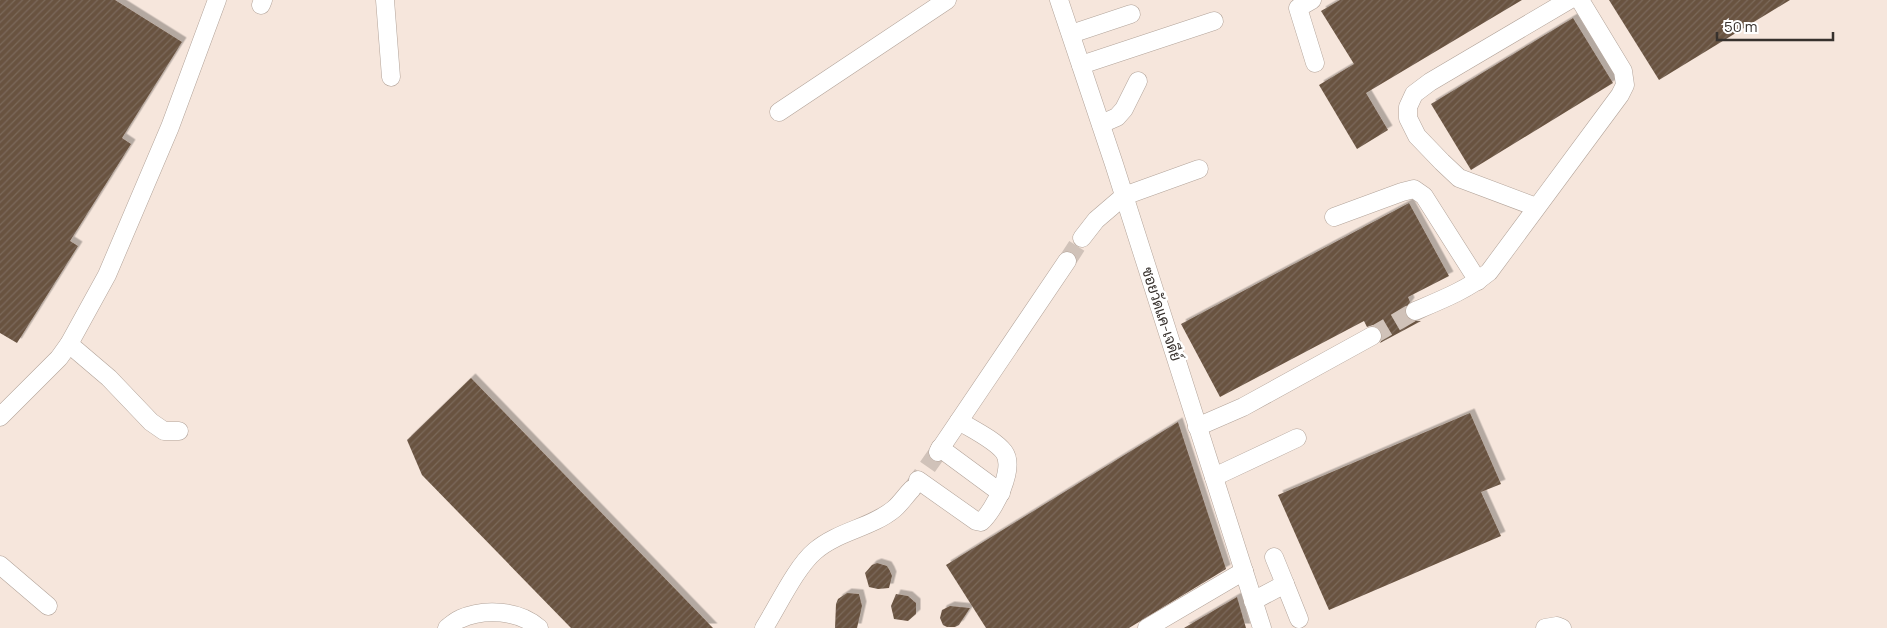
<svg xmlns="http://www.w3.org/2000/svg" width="1887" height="628" viewBox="0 0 1887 628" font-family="Manrope,Sarabun,sans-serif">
  <defs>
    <pattern id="building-hatch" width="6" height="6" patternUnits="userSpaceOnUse" patternTransform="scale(1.25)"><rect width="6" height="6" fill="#695341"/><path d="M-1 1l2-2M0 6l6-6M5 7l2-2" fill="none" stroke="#7b695a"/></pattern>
    <filter id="shadow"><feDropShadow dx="4.5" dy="-4.5" stdDeviation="0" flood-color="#0004"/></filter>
  </defs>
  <rect width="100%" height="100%" fill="#f6e6dc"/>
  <g fill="url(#building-hatch)" filter="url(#shadow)">
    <path d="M0 0H115L182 42 122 138 131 144 70 241 78 246 17 343 0 333Z"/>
    <path d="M1340 0H1522L1366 93 1388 130 1357 149 1319 85 1354 64 1321 11Z"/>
    <path d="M1609 0H1790L1659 80Z"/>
    <path d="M1573 18 1613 83 1471 170 1431 104Z"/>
    <path d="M1409 203 1449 276 1408 297 1410 302 1405 309V316L1413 321H1421L1380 343 1383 337 1381 330 1373 325 1367 327 1364 321 1220 397 1181 324Z"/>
    <path d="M471 378 713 628H571L422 475 407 440Z"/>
    <path d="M1470 413 1501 484 1481 492 1501 536 1329 610 1278 495Z"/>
    <path d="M1178 422 1226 569 1129 628H986L946 565Z"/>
    <path d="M877 563 887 566 890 571 892 576 889 588 878 589 869 587 865 573 872 565Z"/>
    <path d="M847 593 859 594 862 606 857 628H835L836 604 838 599Z"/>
    <path d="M896 594 908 596 916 603V614L908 621 894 619 891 606Z"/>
    <path d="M1237 597 1246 628H1184Z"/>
    <path d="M950 606 970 608 959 625 955 627H947L943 625 940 618 942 610Z"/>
  </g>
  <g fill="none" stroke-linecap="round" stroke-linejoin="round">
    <g stroke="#d0c2b9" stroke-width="18" stroke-dasharray="18 9" stroke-linecap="butt">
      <path d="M1067 261 1082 238"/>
      <path d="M1372 336 1415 311"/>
      <path d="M912 489 938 452"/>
    </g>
    <g stroke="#b2a399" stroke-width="19">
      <g id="minor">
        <path d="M385 0 391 77"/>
        <path d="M1059 0 1114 164 1262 628"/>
        <path d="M1312 0 1298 8 1315 63"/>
        <path d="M261 5 263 0"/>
        <path d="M1071 34 1131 14"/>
        <path d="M1081 65 1214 21"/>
        <path d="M779 112 947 0"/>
        <path d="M1101 124 1117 117 1124 109 1138 81"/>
        <path d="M1536 207 1459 178 1442 162 1417 136 1408 118V107L1414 94 1430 82 1569 0"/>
        <path d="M1334 217 1402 192 1414 189 1424 196 1478 281"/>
        <path d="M1082 238 1096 220 1124 196 1199 169"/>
        <path d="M1415 311C1441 300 1467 290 1489 272L1620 95 1625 85 1623 71 1580 0"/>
        <path d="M69 344 109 378 151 422 164 431H179"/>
        <path d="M0 417 59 358 69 344 107 275 170 127 217 0"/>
        <path d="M1197 427 1243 407 1372 336"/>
        <path d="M940 448 1001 493"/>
        <path d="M938 452 1067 261"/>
        <path d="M1214 477 1297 438"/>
        <path d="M918 480 976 521 981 522C994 511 1016 468 1004 452 995 440 972 429 959 421"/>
        <path d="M1274 557 1285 584"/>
        <path d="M0 565 48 606"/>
        <path d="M1253 601 1285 584 1299 619"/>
        <path d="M447 628C451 625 455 621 460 619 484 608 519 610 539 628"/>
        <path d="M764 628C778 606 796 567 815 551 838 531 871 528 894 509 901 503 906 495 912 489"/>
        <path d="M1147 628 1244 571"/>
        <path d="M1545 628 1557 626 1562 628"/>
      </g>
    </g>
    <use href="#minor" stroke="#fff" stroke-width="18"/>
  </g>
  <g text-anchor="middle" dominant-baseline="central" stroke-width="5" stroke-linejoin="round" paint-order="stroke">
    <g font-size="15" fill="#37312d" stroke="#fff">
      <text transform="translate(1162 314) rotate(72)">ซอยวัดแค-เจดีย์</text>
    </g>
  </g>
  <path d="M1717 32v8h116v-8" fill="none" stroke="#37312d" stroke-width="2.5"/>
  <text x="1724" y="32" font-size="15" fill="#37312d" stroke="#ffffff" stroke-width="4" paint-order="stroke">50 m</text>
</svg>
